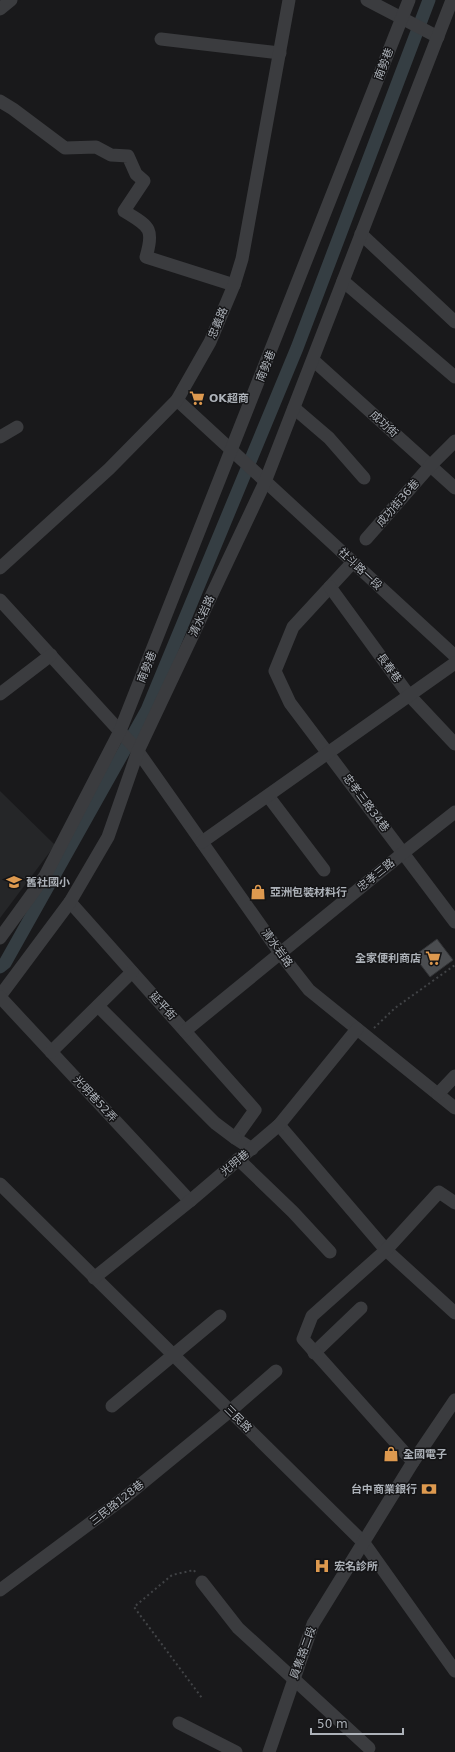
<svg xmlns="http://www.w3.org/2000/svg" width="455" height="1752" viewBox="0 0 455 1752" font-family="'DejaVu Sans','Noto Sans TC',sans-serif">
  <rect width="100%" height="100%" fill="#19191b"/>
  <path fill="#252628" d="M0 791 55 845 0 918Z"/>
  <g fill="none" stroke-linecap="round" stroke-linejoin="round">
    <path stroke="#353e43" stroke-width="13" d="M0 967 5 963 147 710 297 348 429 0"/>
  </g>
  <path fill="#4b4d50" stroke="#333437" d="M437 939 453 960 430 977 414 956Z"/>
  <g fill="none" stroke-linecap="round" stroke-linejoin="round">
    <g stroke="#414346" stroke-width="2" stroke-dasharray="2 3" stroke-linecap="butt">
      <path d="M374 1028 395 1008 455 965"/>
      <path d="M195 1572 194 1570 172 1575 134 1607 202 1698"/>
    </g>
    <g stroke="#3b3c3f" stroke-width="13">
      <path d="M367 0 438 37"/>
      <path d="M0 9 11 0"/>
      <path d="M161 39 280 53"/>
      <path d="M0 101 13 109 65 148 96 147 111 155 128 156 136 174 144 181 124 211C148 226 155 227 146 257L234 285"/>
      <path d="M361 234 455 322"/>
      <path d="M343 281 455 377"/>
      <path d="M313 360 455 488"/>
      <path d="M177 400 455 656"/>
      <path d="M294 408 329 438 364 478"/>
      <path d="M0 437 17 427"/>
      <path d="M366 539 430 466 455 441"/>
      <path d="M353 562 293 627 275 671 290 703 455 922"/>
      <path d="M0 568 109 469 177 400 210 342 234 285 242 259 289 0"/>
      <path d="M330 587 408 694 455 744"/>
      <path d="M0 600 137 750 280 953 309 990 455 1108"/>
      <path d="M0 694 51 655"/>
      <path d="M268 796 324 870"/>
      <path d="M202 842 455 663"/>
      <path d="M70 902 255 1110 235 1138 252 1149"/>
      <path d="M0 938 45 876 120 731 409 0"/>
      <path d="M0 996 70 902 108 837 138 751 265 482 452 0"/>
      <path d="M0 997 190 1201"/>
      <path d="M98 1006 215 1123 235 1138"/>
      <path d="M185 1031 403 853 455 812"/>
      <path d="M51 1052 132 972"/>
      <path d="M438 1094 455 1076"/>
      <path d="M279 1125 386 1250 455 1313"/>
      <path d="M238 1159 293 1212 330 1252"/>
      <path d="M0 1184 364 1543 455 1671"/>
      <path d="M94 1278 190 1201 279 1125 357 1029"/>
      <path d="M314 1353 361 1308"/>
      <path d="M112 1406 220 1316"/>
      <path d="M413 1462 303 1339 312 1316 386 1250 439 1192 455 1203"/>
      <path d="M202 1582 238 1628 369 1748"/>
      <path d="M0 1590 124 1498 230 1411 276 1371"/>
      <path d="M179 1723 236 1752"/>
      <path d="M269 1752 313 1624 413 1462 455 1400"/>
    </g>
  </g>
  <defs>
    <g id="supermarket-bare" transform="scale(1.2)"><path d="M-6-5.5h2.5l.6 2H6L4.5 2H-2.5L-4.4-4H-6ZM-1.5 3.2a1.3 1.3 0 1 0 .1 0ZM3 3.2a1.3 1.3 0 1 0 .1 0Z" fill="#dd994f" stroke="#141416" stroke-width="2.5" paint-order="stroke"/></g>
    <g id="school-bare" transform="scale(1.2)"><path d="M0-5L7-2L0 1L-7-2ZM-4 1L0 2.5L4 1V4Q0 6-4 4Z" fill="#dd994f" stroke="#141416" stroke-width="2.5" paint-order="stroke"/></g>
    <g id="shop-bare" transform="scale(1.2)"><path d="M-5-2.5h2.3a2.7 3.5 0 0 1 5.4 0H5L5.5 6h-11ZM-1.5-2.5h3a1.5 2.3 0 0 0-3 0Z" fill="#dd994f" stroke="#141416" stroke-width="2.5" paint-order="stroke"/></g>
    <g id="bank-bare" transform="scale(1.2)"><path d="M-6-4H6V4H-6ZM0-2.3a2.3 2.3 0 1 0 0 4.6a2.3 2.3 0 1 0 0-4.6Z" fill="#dd994f" stroke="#141416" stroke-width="2.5" paint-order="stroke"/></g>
    <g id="hospital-bare" transform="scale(1.2)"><path d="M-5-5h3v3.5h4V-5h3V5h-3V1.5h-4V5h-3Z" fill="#dd994f" stroke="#141416" stroke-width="2.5" paint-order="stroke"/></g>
  </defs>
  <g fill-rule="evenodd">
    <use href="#supermarket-bare" x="197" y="398"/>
    <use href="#school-bare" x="14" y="882"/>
    <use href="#shop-bare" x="258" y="892"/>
    <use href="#supermarket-bare" x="433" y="958"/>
    <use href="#shop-bare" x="391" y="1454"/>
    <use href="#bank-bare" x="429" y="1489"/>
    <use href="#hospital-bare" x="322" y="1566"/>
  </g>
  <g text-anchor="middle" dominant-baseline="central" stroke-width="3" stroke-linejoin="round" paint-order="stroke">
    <g font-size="11" fill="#adb2b9" stroke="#141416">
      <text transform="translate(384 64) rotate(-69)">南勢巷</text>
      <text transform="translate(218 323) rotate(-67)">忠義路</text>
      <text transform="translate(266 366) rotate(-68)">南勢巷</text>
      <text transform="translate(384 424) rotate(42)">成功街</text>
      <text transform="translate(398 503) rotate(-49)">成功街36巷</text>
      <text transform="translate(360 569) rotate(43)">社斗路一段</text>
      <text transform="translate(202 616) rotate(-65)">清水岩路</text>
      <text transform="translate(147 667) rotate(-68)">南勢巷</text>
      <text transform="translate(389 668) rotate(54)">長春巷</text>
      <text transform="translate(366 803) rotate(53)">忠孝三路34巷</text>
      <text transform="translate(376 875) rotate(-39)">忠孝三路</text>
      <text transform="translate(277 948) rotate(54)">清水岩路</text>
      <text transform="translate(163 1006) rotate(48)">延平街</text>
      <text transform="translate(95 1099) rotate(47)">光明巷52弄</text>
      <text transform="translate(235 1163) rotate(-40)">光明巷</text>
      <text transform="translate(238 1419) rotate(45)">三民路</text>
      <text transform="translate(117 1503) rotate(-38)">三民路128巷</text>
      <text transform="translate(303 1653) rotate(-70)">員集路二段</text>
    </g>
    <g font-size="11" font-weight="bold" fill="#adb2b9" stroke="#141416" text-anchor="start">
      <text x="209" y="398">OK超商</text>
      <text x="26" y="882">舊社國小</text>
      <text x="270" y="892">亞洲包裝材料行</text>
      <text x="421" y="958" text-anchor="end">全家便利商店</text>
      <text x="403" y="1454">全國電子</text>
      <text x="417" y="1489" text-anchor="end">台中商業銀行</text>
      <text x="334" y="1566">宏名診所</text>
    </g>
  </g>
  <path d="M311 1728v6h92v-6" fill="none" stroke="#adb2b9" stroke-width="2"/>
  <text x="317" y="1728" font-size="12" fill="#adb2b9" stroke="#141416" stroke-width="3" paint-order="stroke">50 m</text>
</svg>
